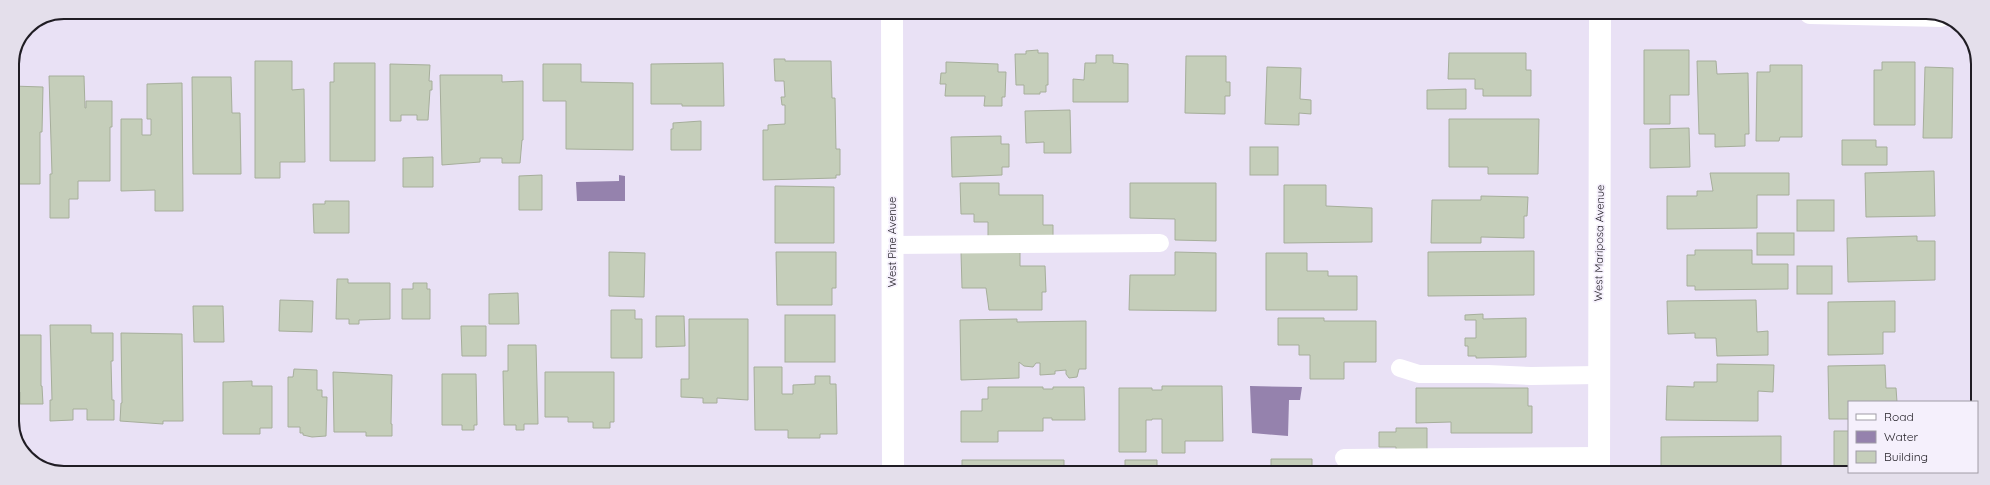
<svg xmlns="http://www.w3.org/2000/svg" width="1990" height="485" viewBox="0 0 1990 485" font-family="Quicksand,sans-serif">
  <rect width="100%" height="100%" fill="#e9e1f5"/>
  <g fill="#9582ad">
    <path d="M619 175 625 176V201H577L576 182 619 181Z"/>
    <path d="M1250 386 1302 387 1300 400H1289L1288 436 1252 433Z"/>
  </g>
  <g fill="#c5ceba" stroke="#a6ae9b">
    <path d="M1038 50V53H1048V85H1046V92H1040V94H1024V85H1016L1015 54H1026V51Z"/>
    <path d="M1644 50H1689V95H1670V124H1644Z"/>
    <path d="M1449 53H1526V70H1531V96H1483V89H1475V79H1448Z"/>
    <path d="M1096 55H1113V63L1128 64V102H1073V79L1084 80 1085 63H1096Z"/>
    <path d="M1186 56H1226V82H1230V96H1225V114L1185 113Z"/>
    <path d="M774 59H785V61H831L832 98H835L836 149H840V175H836V178L763 180V130H768V125L785 124V105H782L781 97H785L784 81H775Z"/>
    <path d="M255 61H292V90L304 89 305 162H280V178H255Z"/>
    <path d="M1697 61H1716L1717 74 1748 73 1749 134H1745V146L1715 147V134H1699Z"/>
    <path d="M946 62 998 64V72H1006L1005 97H1002V106H984L985 96H945L946 84H940L941 73H946Z"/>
    <path d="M1882 62H1915V125H1874V70H1882Z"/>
    <path d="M334 63H375V161H330V82H334Z"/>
    <path d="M723 63 724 106H682V104H651V64Z"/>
    <path d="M390 64 430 65 429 81H432V90H430L428 120H417V115H401V121H390Z"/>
    <path d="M543 64H581V82L633 83V150L566 149V101H543Z"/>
    <path d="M1770 65H1802V137H1780L1779 141H1756L1757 72H1770Z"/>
    <path d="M1267 67 1301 68 1300 99 1311 100V114L1299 113V125L1265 124Z"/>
    <path d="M1925 67 1953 68 1952 138H1923Z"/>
    <path d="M440 75H502V82L523 81V140H522L520 163H502V158H480V162L442 165Z"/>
    <path d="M49 76H84L85 108H86V101H112V127H110V181H78V199H69V218H50V174H52Z"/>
    <path d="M192 77H231L232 113H240L241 174H193Z"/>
    <path d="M182 83 183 211H155V190L121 191V119H142V135H151V119H147V84Z"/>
    <path d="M12 86 43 87 42 132H40V184H12Z"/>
    <path d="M1466 89V109H1427V90Z"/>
    <path d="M1070 110 1071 153H1044V142L1026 143 1025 111Z"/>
    <path d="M1449 119H1539L1538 174H1488V167H1449Z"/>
    <path d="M701 121V150H671V129H673V123Z"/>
    <path d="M1689 128 1690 167 1650 168V129Z"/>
    <path d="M1001 136V144H1009V167H1002V175L952 177 951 137Z"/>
    <path d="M1842 140H1876V147H1887V165H1842Z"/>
    <rect x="1250" y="147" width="28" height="28"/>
    <path d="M433 157V187H403V158Z"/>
    <path d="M1934 171 1935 216 1866 217 1865 173Z"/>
    <path d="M1710 173H1789V195H1757V228L1667 229V196H1697V191H1713Z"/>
    <path d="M542 175V210H519V176Z"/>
    <path d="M960 183H999V195H1043V225H1053V237L988 240V222H974V214H961Z"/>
    <path d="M1130 183H1216V241L1175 240V219L1130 218Z"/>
    <path d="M1284 185H1326V206L1372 208V242L1284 243Z"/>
    <path d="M775 186 834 187V243H775Z"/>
    <path d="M1481 196 1528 197 1527 216H1524V238L1481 237V243H1431L1432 200H1481Z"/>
    <rect x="1797" y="200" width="37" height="31"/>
    <path d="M325 201H349V233H314L313 204H325Z"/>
    <rect x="1757" y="233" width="37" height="22"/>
    <path d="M1917 236V241H1935V280L1848 282 1847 238Z"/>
    <path d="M1695 250H1752V264H1788V289L1695 290V286H1687V255H1695Z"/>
    <path d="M1534 251V295L1428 296V252Z"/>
    <path d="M609 252 645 253 644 297 609 296Z"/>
    <path d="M776 252H836V288H832V305H777Z"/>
    <path d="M961 252H1020V266H1045L1046 292H1042V310H989L986 288H962Z"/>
    <path d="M1175 252 1216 253V311L1129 310 1130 275H1175Z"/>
    <path d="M1266 253H1307V271H1328V276H1357V310H1266Z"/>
    <rect x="1797" y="266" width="35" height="28"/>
    <path d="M337 279H348V283H390V319L359 320V324H349V319H336Z"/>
    <path d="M413 283H427V289H430V319H402V289H413Z"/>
    <path d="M518 293 519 324H489V294Z"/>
    <path d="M280 300 313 301 312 332 279 331Z"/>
    <path d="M1756 300 1757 332 1768 331V355L1717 356 1716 338H1695V333L1668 334 1667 301Z"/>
    <path d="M1895 301V332H1883V354L1828 355V302Z"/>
    <path d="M193 306H223L224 342H194Z"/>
    <path d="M611 310H635V319H642V358H611Z"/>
    <path d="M1483 314V319L1526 318V357L1476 358V356H1468V346H1465V338H1476V320H1465V315Z"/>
    <rect x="785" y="315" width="50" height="47"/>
    <path d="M656 316H684L685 346 656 347Z"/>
    <path d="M1278 318H1324V321H1376V362H1344V379H1310V355H1299V345H1278Z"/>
    <path d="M689 319H748V400L717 398V403H703V398L681 397V379H689Z"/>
    <path d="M1017 319V322L1086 321V369H1079L1077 377 1069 378 1066 374V370L1055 371V374L1040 375V363H1036L1033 367 1024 366 1019 362V378L961 380 960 320Z"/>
    <path d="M50 325H91V333H113V361H111L112 400H114V420H87V409H73V420L50 421V400H52Z"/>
    <path d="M461 326H486V356H462Z"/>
    <path d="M121 333 182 334 183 421H163V424L120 421 121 403H122Z"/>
    <path d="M12 335H41V386H42L43 404H20V392H12Z"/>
    <path d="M508 345H536L538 424H524V430H516V425H504L503 371H508Z"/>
    <path d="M1717 364 1774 365 1773 392 1758 391V421L1666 420 1667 386 1694 387V382H1717Z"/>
    <path d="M1885 365 1886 388H1896L1897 402H1849V419H1829L1828 366Z"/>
    <path d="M754 367H782V394H793V385L815 384V376H830V384H836L837 434H820V438H788V430H755Z"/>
    <path d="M294 369 317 370V390H322V397H327L326 436 312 437 303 435V433H300V427H288V377H293Z"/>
    <path d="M333 372 392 375 391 424H392V436H366V432H334Z"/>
    <path d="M545 372H614V422H610V428H593V422H568V417H545Z"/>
    <path d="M442 374H476L477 425H474V430H462V425H442Z"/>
    <path d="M252 381V386H272V428H260V434H223V382Z"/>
    <path d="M1162 386H1222L1223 441H1185V453H1162V419H1152V420H1146V452H1119V388H1152V390H1162Z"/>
    <path d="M988 387H1043V389H1053V387H1084L1085 420H1052V418H1043V431H998V442H961V411H982V399H988Z"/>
    <path d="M1416 388H1528V406H1532V433H1451V422L1416 423Z"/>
    <path d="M1396 428H1427V450H1396V447H1379V432H1396Z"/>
    <path d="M1834 431H1849V472L1868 473H1834Z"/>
    <path d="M1781 436V473H1661V437Z"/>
    <path d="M1271 459H1312V473H1317H1271Z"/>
    <path d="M962 460H1064V473L962 472Z"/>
    <path d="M1125 460H1157V467H1239V473H1125Z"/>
    <path d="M1425 466H1535L1534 473H1425Z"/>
    <path d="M1875 472H1908L1910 473H1875Z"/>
  </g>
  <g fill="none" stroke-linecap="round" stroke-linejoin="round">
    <g stroke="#fff" stroke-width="18">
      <path d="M892 245 1160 243"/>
      <path d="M1400 368 1419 374H1488L1531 376 1598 375"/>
      <path d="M1344 458 1599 456"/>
    </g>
    <g stroke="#fff" stroke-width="22">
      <path d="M892 12 893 472"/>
      <path d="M1810 13 1941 16"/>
      <path d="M1599 473 1600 13"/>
    </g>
  </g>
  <g text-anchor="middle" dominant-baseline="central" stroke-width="3.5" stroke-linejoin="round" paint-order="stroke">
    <g font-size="11" fill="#201d24" stroke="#f5f0fc">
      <text transform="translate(892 242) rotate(-90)">West Pine Avenue</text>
      <text transform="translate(1599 243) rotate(-89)">West Mariposa Avenue</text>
    </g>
  </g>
  <path d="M0 0H1990V485H0ZM64 19H1926A45 45 0 0 1 1971 64V421A45 45 0 0 1 1926 466H64A45 45 0 0 1 19 421V64A45 45 0 0 1 64 19Z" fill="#e4dfeb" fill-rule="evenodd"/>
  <path fill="none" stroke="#201d24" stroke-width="2" d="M64 19H1926A45 45 0 0 1 1971 64V421A45 45 0 0 1 1926 466H64A45 45 0 0 1 19 421V64A45 45 0 0 1 64 19Z"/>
  <rect x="1848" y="401" width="130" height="72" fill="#f5f0fc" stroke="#a09ca6"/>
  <rect x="1856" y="414" width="20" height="6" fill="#ffffff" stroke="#a09ca6"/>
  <text x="1884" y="421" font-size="12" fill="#201d24">Road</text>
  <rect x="1856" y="431" width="20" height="12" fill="#9582ad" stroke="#a09ca6"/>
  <text x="1884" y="441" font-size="12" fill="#201d24">Water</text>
  <rect x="1856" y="451" width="20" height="12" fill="#c5ceba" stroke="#a09ca6"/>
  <text x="1884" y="461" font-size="12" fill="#201d24">Building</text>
</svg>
